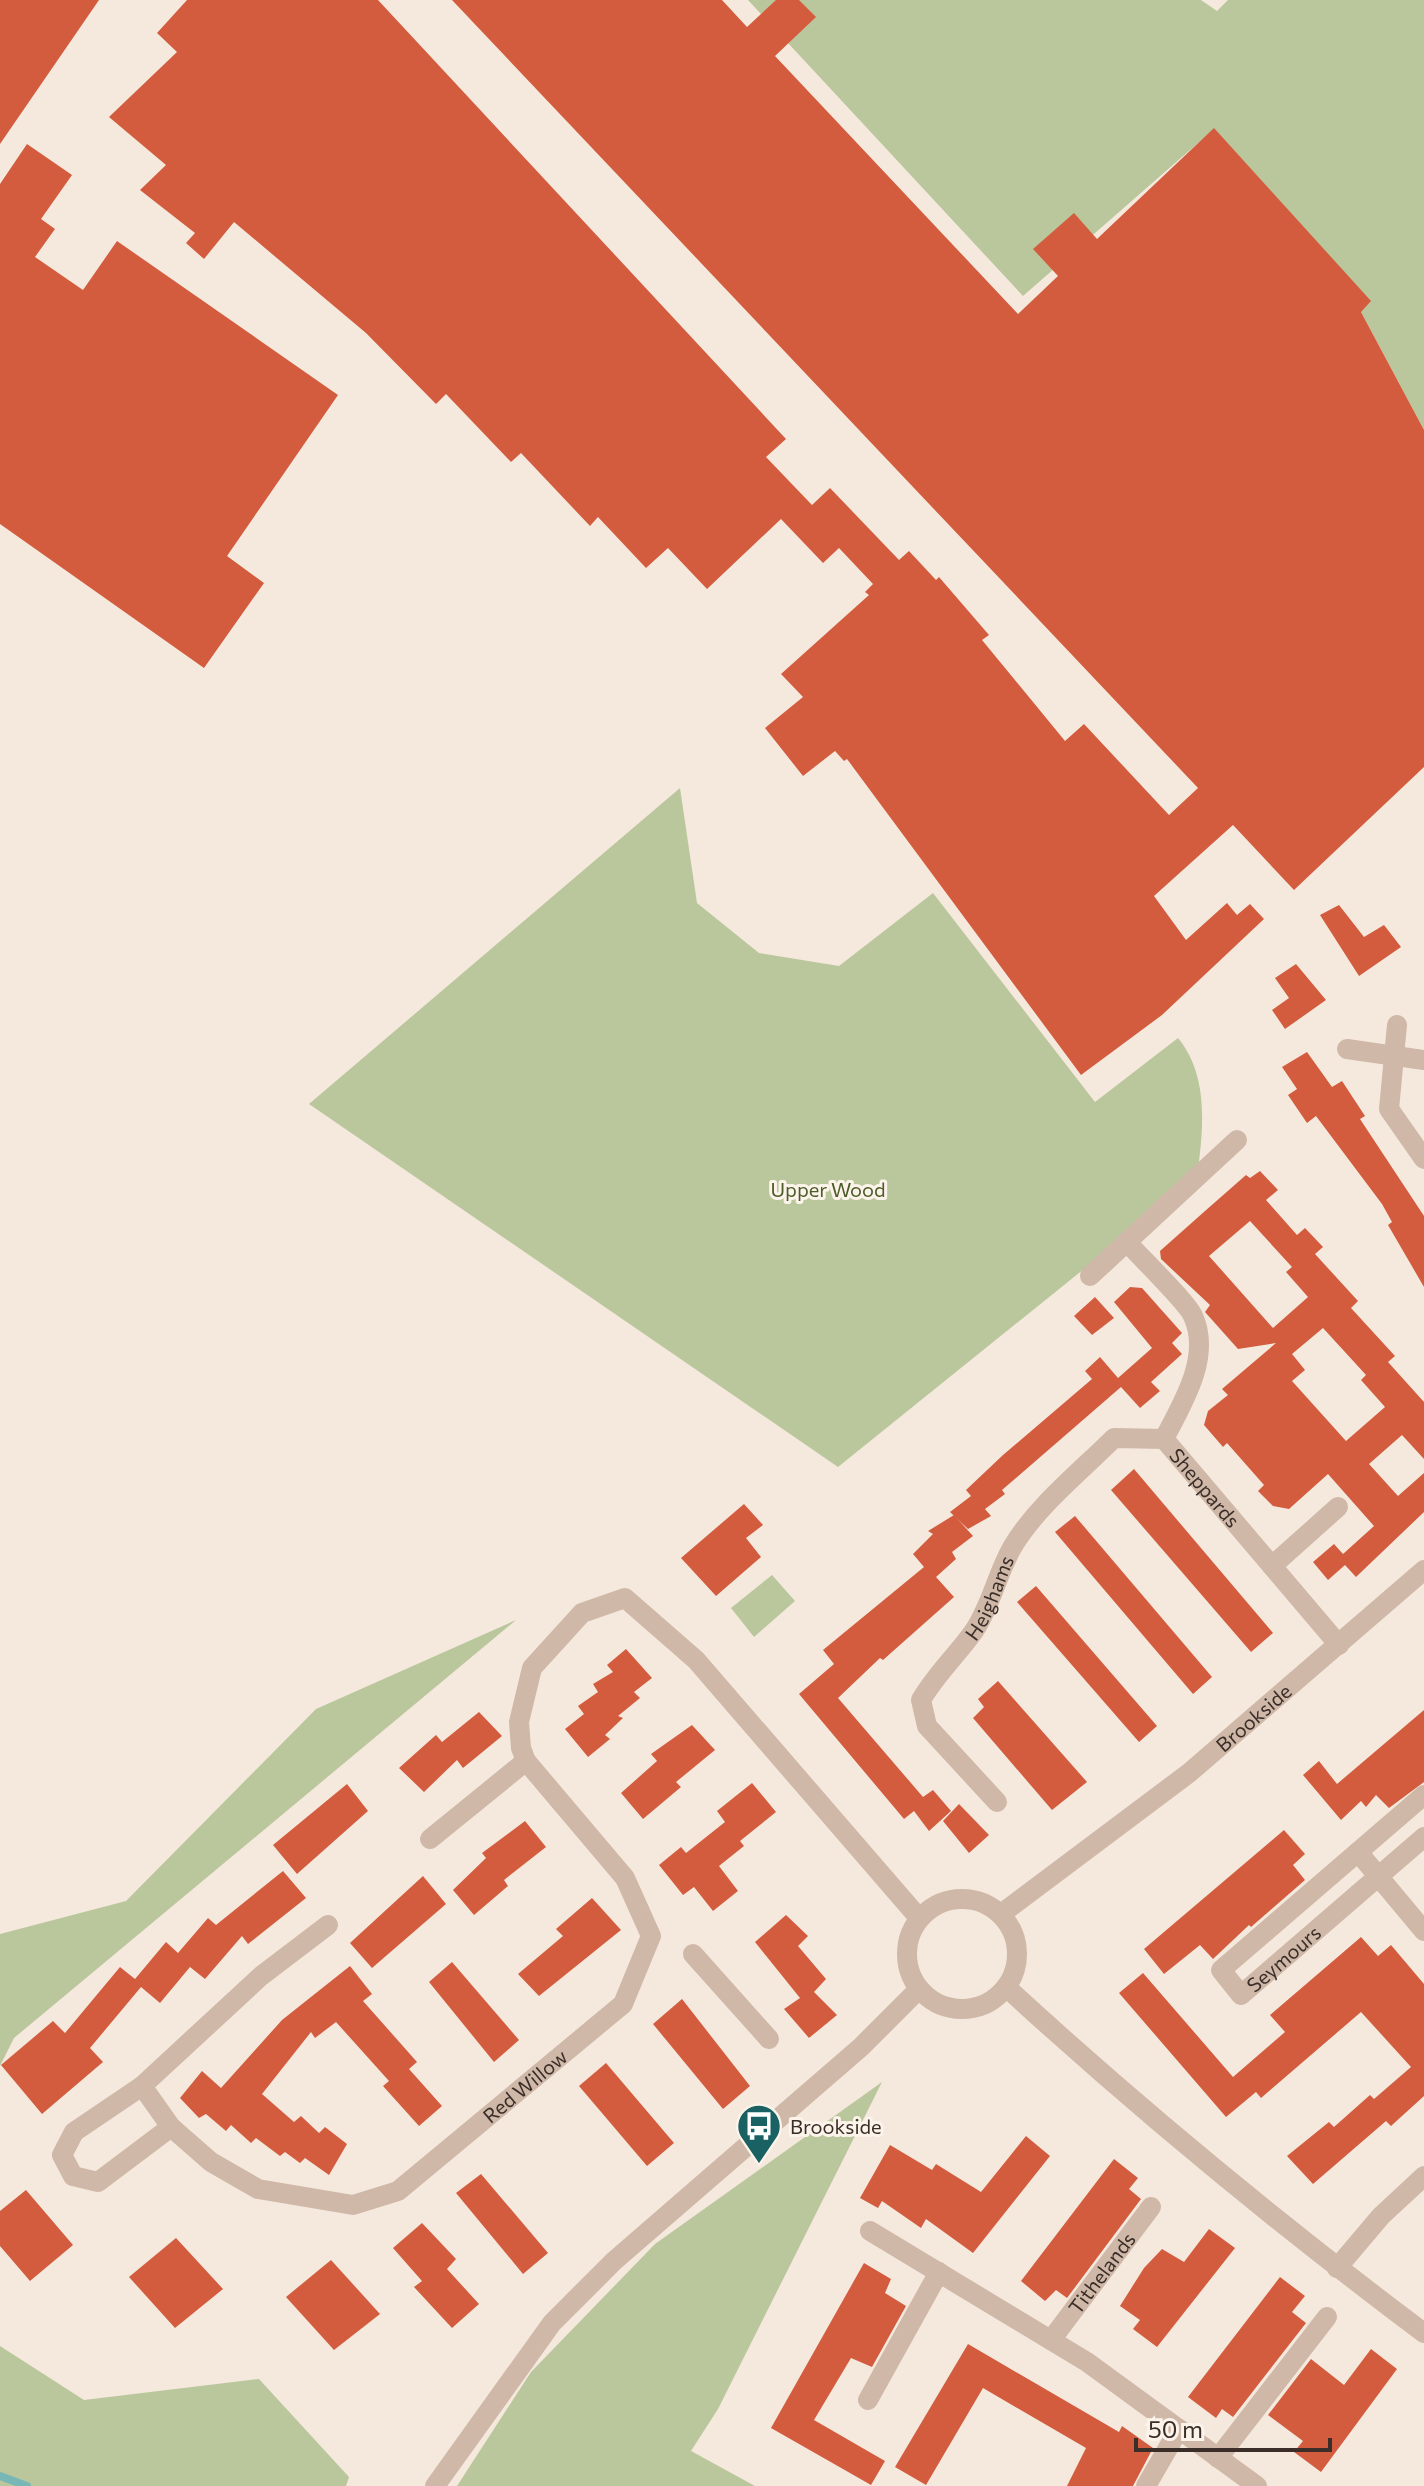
<svg xmlns="http://www.w3.org/2000/svg" width="1424" height="2486" viewBox="0 0 1424 2486" font-family="Commissioner,sans-serif">
  <rect width="100%" height="100%" fill="#f5e9de"/>
  <g fill="#bac79c">
    <path d="M748 0H1201L1217 11 1228 0H1424V430L1361 312 1214 129 1023 296Z"/>
    <path d="M680 788 697 903 759 953 839 966 933 893 1095 1102 1178 1038C1210 1077 1203 1131 1197 1178L838 1467 309 1104Z"/>
    <path d="M772 1575 795 1601 754 1637 731 1608Z"/>
    <path d="M516 1620 14 2038 0 2066V1934L126 1901 316 1709Z"/>
    <path d="M882 2082 718 2409 691 2451 755 2486H457L531 2372 655 2244Z"/>
    <path d="M0 2346 84 2400 259 2379 349 2477 346 2486H0Z"/>
  </g>
  <g fill="none" stroke-linecap="round" stroke-linejoin="round">
    <path stroke="#79b6b6" stroke-width="8" d="M0 2476 27 2486"/>
  </g>
  <g fill="#d35c3e" fill-rule="evenodd">
    <path d="M0 0H99L0 144Z"/>
    <path d="M187 0H378L786 439 766 457 812 505 830 488 899 560 909 551 936 580 939 577 989 635 982 640 1065 741 1084 724 1169 815 1198 788 452 0H722L747 27 776 0H799L816 17 775 56 1018 314 1058 276 1033 249 1074 213 1097 239 1214 128 1371 301 1361 312 1424 430V767L1294 890 1233 825 1154 896 1186 940 1227 903 1237 915 1250 904 1264 919 1162 1015 1081 1075 847 759 844 761 835 751 803 776 765 728 803 697 781 674 869 595 865 592 873 584 839 548 823 563 781 519 707 589 668 548 646 568 598 517 590 526 521 453 511 462 446 394 436 404 366 333 234 222 204 259 186 243 195 233 140 190 166 165 109 117 177 52 157 33Z"/>
    <path d="M27 144 72 175 41 219 55 229 35 257 83 290 117 241 338 395 227 556 264 583 204 668 0 524V184Z"/>
    <path d="M1339 905 1364 937 1384 925 1401 947 1359 976 1320 915Z"/>
    <path d="M1296 964 1326 1000 1285 1029 1272 1010 1289 998 1275 978Z"/>
    <path d="M1307 1052 1332 1087 1342 1081 1365 1116 1360 1119 1424 1216V1287L1388 1225 1392 1222 1382 1204 1316 1116 1307 1123 1288 1095 1297 1089 1282 1067Z"/>
    <path d="M1260 1171 1278 1190 1266 1200 1297 1235 1305 1228 1323 1247 1315 1254 1358 1301 1351 1308 1395 1356 1388 1362 1424 1402V1459L1402 1435 1369 1464 1398 1496 1424 1473V1512L1356 1577 1345 1565 1328 1580 1313 1562 1334 1544 1343 1554 1374 1526 1328 1474 1289 1509 1273 1506 1258 1491 1264 1485 1227 1443 1223 1447 1204 1425 1208 1411 1228 1395 1222 1389 1276 1343 1238 1349 1205 1312 1210 1305 1161 1259 1160 1251 1205 1211 1246 1175 1250 1178ZM1250 1221 1292 1267 1286 1272 1308 1297 1273 1328 1209 1256ZM1323 1328 1366 1375 1361 1380 1385 1407 1346 1441 1292 1381 1305 1370 1292 1354Z"/>
    <path d="M1130 1287 1142 1288 1182 1333 1172 1343 1182 1354 1151 1382 1160 1391 1140 1408 1121 1387 1002 1490 1005 1494 985 1509 991 1516 968 1529 950 1512 971 1496 966 1490 1003 1455 1092 1379 1085 1371 1100 1357 1118 1378 1152 1348 1114 1302Z"/>
    <path d="M1095 1297 1114 1318 1092 1335 1074 1316Z"/>
    <path d="M1134 1469 1273 1633 1251 1652 1111 1490Z"/>
    <path d="M744 1504 763 1525 746 1538 761 1557 716 1596 681 1558Z"/>
    <path d="M954 1515 973 1536 952 1552 956 1559 936 1577 954 1597 883 1660 880 1658 838 1698 923 1797 933 1790 951 1811 929 1831 914 1811 904 1819 799 1694 834 1664 823 1650 924 1567 913 1554 933 1534 928 1531Z"/>
    <path d="M1075 1516 1212 1677 1193 1694 1055 1532Z"/>
    <path d="M1036 1586 1157 1726 1139 1742 1017 1602Z"/>
    <path d="M626 1649 652 1678 634 1692 640 1698 618 1716 623 1718 605 1735 610 1739 588 1757 565 1729 584 1714 578 1706 598 1692 593 1684 613 1672 607 1665Z"/>
    <path d="M998 1681 1087 1782 1052 1810 973 1718 984 1707 978 1699Z"/>
    <path d="M1424 1710V1782L1389 1808 1376 1795 1366 1807 1361 1801 1341 1820 1303 1775 1319 1761 1337 1784Z"/>
    <path d="M479 1712 502 1736 463 1768 457 1760 424 1792 399 1768 436 1735 442 1742Z"/>
    <path d="M692 1725 715 1750 676 1782 681 1787 643 1819 621 1793 657 1761 651 1754Z"/>
    <path d="M752 1783 776 1812 740 1841 744 1846 719 1866 738 1891 713 1911 694 1887 683 1895 659 1865 681 1847 686 1853 725 1822 717 1811Z"/>
    <path d="M347 1784 368 1811 297 1874 273 1845Z"/>
    <path d="M959 1804 989 1835 969 1853 943 1821Z"/>
    <path d="M525 1821 546 1847 504 1880 508 1886 474 1915 453 1890 486 1858 482 1853Z"/>
    <path d="M1284 1830 1305 1854 1293 1865 1305 1880 1251 1927 1249 1925 1213 1959 1200 1945 1164 1974 1144 1949Z"/>
    <path d="M283 1871 306 1898 248 1944 242 1936 205 1979 190 1967 160 2003 141 1987 90 2048 103 2062 42 2114 1 2065 53 2021 65 2033 120 1967 135 1979 166 1942 178 1953 208 1918 216 1925Z"/>
    <path d="M423 1876 446 1904 372 1968 350 1943Z"/>
    <path d="M592 1898 621 1930 539 1996 518 1974 563 1936 556 1929Z"/>
    <path d="M786 1915 808 1936 798 1946 826 1979 814 1992 837 2015 809 2038 784 2009 800 1998 755 1942Z"/>
    <path d="M1361 1937 1378 1956 1391 1945 1424 1984V2096L1391 2126 1386 2121 1313 2184 1287 2156 1329 2122 1334 2127 1370 2095 1374 2099 1411 2067 1361 2012 1261 2098 1256 2092 1226 2117 1119 1993 1143 1973 1233 2077 1285 2032 1270 2015Z"/>
    <path d="M452 1962 519 2040 494 2062 429 1982Z"/>
    <path d="M350 1966 372 1994 363 2001 417 2062 409 2069 442 2106 419 2126 383 2086 389 2081 336 2022 315 2038 311 2032 262 2094 294 2122 301 2116 319 2133 325 2127 347 2144 329 2175 305 2158 300 2163 285 2152 280 2156 256 2138 251 2143 231 2125 226 2131 206 2114 199 2118 180 2098 202 2071 221 2088 282 2020Z"/>
    <path d="M682 1999 750 2086 723 2109 653 2024Z"/>
    <path d="M606 2063 674 2143 647 2166 579 2086Z"/>
    <path d="M1026 2136 1050 2156 973 2253 926 2219 921 2228 882 2201 878 2208 860 2198 890 2145 932 2170 936 2164 981 2192Z"/>
    <path d="M1114 2159 1138 2178 1129 2189 1141 2199 1067 2298 1056 2290 1045 2301 1021 2281Z"/>
    <path d="M481 2174 548 2253 523 2274 456 2193Z"/>
    <path d="M26 2190 73 2245 30 2281 0 2246V2211Z"/>
    <path d="M422 2223 456 2259 447 2269 479 2304 452 2328 414 2287 422 2281 393 2248Z"/>
    <path d="M1209 2229 1235 2248 1157 2347 1133 2329 1140 2320 1120 2306 1144 2268 1162 2249 1184 2262Z"/>
    <path d="M176 2238 223 2289 175 2328 129 2277Z"/>
    <path d="M331 2260 380 2314 334 2350 286 2297Z"/>
    <path d="M864 2263 891 2279 885 2293 906 2306 872 2367 851 2358 814 2420 885 2461 871 2485 771 2428Z"/>
    <path d="M1280 2277 1305 2296 1292 2312 1306 2323 1233 2417 1222 2409 1216 2418 1188 2397Z"/>
    <path d="M968 2344 1119 2432 1122 2426 1153 2448 1133 2486H1067L1086 2448 983 2388 926 2485 895 2467Z"/>
    <path d="M1371 2349 1397 2369 1321 2472 1294 2452 1303 2441 1268 2415 1311 2359 1344 2385Z"/>
  </g>
  <g fill="none" stroke-linecap="round" stroke-linejoin="round">
    <g stroke="#cfb8a8" stroke-width="20">
      <path d="M1397 1025 1389 1109 1424 1159"/>
      <path d="M1347 1049 1424 1060"/>
      <path id="s1" d="M1127 1242C1140 1257 1187 1302 1193 1316 1212 1357 1182 1404 1164 1439L1339 1645"/>
      <path d="M1090 1276 1237 1140"/>
      <path d="M1272 1566 1338 1507"/>
      <path id="s2" d="M1424 1795 1221 1970 1241 1995 1424 1837"/>
      <path id="s3" d="M997 1802 927 1726 921 1700C936 1674 957 1655 974 1631 992 1604 997 1573 1013 1546 1038 1505 1080 1472 1114 1438L1164 1439"/>
      <path d="M430 1839 526 1761"/>
      <path d="M1358 1852 1424 1931"/>
      <circle cx="962" cy="1954" r="55"/>
      <path id="s4" d="M1001 1914 1189 1773 1424 1570"/>
      <path id="s5" d="M328 1925 261 1976 142 2086 171 2127 211 2162 258 2189 353 2205 398 2191 623 2004 651 1936 625 1878 526 1761 521 1748 519 1722 532 1668 582 1613 625 1598 696 1660 919 1918"/>
      <path d="M693 1954 769 2039"/>
      <path d="M1006 1987C1139 2109 1280 2225 1424 2333"/>
      <path d="M142 2086 74 2132 62 2155 73 2176 98 2182 171 2127"/>
      <path d="M870 2231 1087 2362 1257 2486"/>
      <path d="M1337 2268 1381 2216 1424 2176"/>
      <path id="s6" d="M1051 2340 1151 2207"/>
      <path d="M868 2400 939 2272"/>
      <path d="M1218 2458 1327 2317"/>
      <path d="M435 2486 552 2323 614 2261 861 2047 919 1989"/>
      <path d="M1146 2486 1179 2429"/>
    </g>
  </g>
  <defs>
    <g id="bus-pin" transform="scale(2.3)"><path d="M0 17L-7.5 6A9.5 9.5 0 1 1 7.5 6Z" fill="#196162" stroke="#fcf4eb"/><path d="M-5-6H5V4H4V6H2V4H-2V6H-4V4H-5ZM-3.5-4V0h7V-4ZM-3.5 1.2v1.5H-2V1.2ZM2 1.2v1.5H3.5V1.2Z" fill="#fff"/></g>
  </defs>
  <g fill-rule="evenodd">
    <use href="#bus-pin" x="759" y="2126"/>
  </g>
  <g text-anchor="middle" dominant-baseline="central" stroke-width="6" stroke-linejoin="round" paint-order="stroke">
    <g font-size="20" fill="#4c5d29" stroke="#fcf4eb">
      <text x="828" y="1189">Upper Wood</text>
    </g>
    <g font-size="20" fill="#3b2e29" stroke="#fcf4eb">
      <text stroke="none"><textPath href="#s1" startOffset="294">Sheppards</textPath></text>
      <text stroke="none"><textPath href="#s3" startOffset="254">Heighams</textPath></text>
      <text stroke="none"><textPath href="#s4" startOffset="320">Brookside</textPath></text>
      <text stroke="none"><textPath href="#s2" startOffset="356">Seymours</textPath></text>
      <text stroke="none"><textPath href="#s5" startOffset="712">Red Willow</textPath></text>
      <text stroke="none"><textPath href="#s6" startOffset="84">Tithelands</textPath></text>
    </g>
    <g font-size="20" fill="#3b2e29" stroke="#fcf4eb" text-anchor="start">
      <text x="790" y="2126">Brookside</text>
    </g>
  </g>
  <path d="M1136 2438v12h194v-12" fill="none" stroke="#3b2e29" stroke-width="4"/>
  <text x="1148" y="2438" font-size="24" fill="#3b2e29" stroke="#fcf4eb" stroke-width="6" paint-order="stroke">50 m</text>
</svg>
